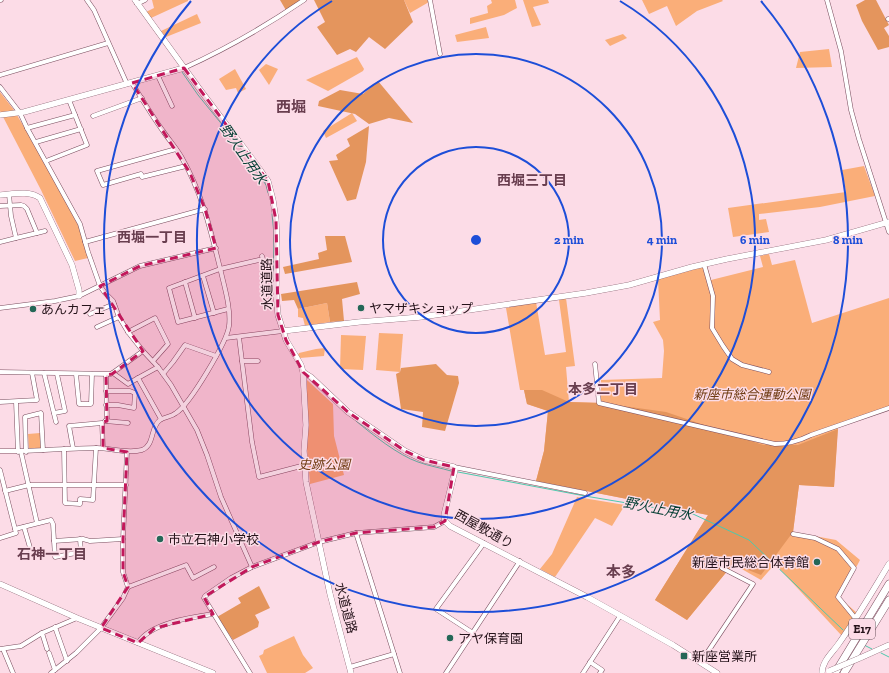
<svg xmlns="http://www.w3.org/2000/svg" width="889" height="673" viewBox="0 0 889 673" font-family="'Zilla Slab','Noto Sans JP',serif">
  <rect width="100%" height="100%" fill="#fcdce7"/>
  <g fill="#faae79">
    <path d="M152 0H188V1L151 18 146 12 154 8Z"/>
    <path d="M404 0H427L429 2 410 13Z"/>
    <path d="M491 0H515L517 8 504 15 470 24V18L488 13 487 6 492 3Z"/>
    <path d="M523 0H548L549 3 533 7 541 25 532 27Z"/>
    <path d="M642 0H722L723 1 697 11 676 26 667 6 649 14Z"/>
    <path d="M197 14 201 23 166 37 161 31Z"/>
    <path d="M486 27 489 38 457 42 455 35Z"/>
    <path d="M623 34 627 38 610 46 605 40Z"/>
    <path d="M829 49 832 67 796 68 800 52Z"/>
    <path d="M357 57 364 69 363 71 328 91 306 80Z"/>
    <path d="M266 64 278 69 269 85 259 70Z"/>
    <path d="M235 69 246 89 238 93 236 88 226 90 219 79Z"/>
    <path d="M0 92 14 110 60 188 79 224 88 258 75 261 41 190 0 111Z"/>
    <path d="M352 113 357 121 326 138 323 131Z"/>
    <path d="M864 166 875 196 820 207 759 214V220L766 219 769 232 733 237 728 208 846 192 842 170Z"/>
    <path d="M769 254 772 265 795 260 812 323 889 298V406L838 424 834 487 799 485 793 532 836 540 860 560 840 598 857 613 842 636 775 564 761 580 733 564 687 620 655 600 708 515 536 481 544 451 548 411 527 404 524 390H520L506 308 536 302 545 355 566 352 559 300 566 298 575 366 566 367 569 402 601 403V380L662 378 664 351 663 340 653 322 660 320 658 279 707 266 711 280 763 267 760 256Z"/>
    <path d="M327 303 330 322 305 326 303 318 298 317V309Z"/>
    <path d="M379 333 403 334 400 372 376 370Z"/>
    <path d="M341 335 366 336 363 370 340 369Z"/>
    <path d="M325 348 324 356 300 358 298 355 299 353 316 349Z"/>
    <path d="M307 380 333 404 334 436 344 475 310 484 307 449Z"/>
    <path d="M40 433 42 450H31L29 448 28 434Z"/>
    <path d="M577 497 625 505 612 526 595 518 555 577 540 569 552 554Z"/>
    <path d="M294 636 303 655 313 668 305 673H267L259 656 263 654 264 650Z"/>
  </g>
  <g fill="#e4955d">
    <path d="M280 0H304L287 12Z"/>
    <path d="M314 0H404L413 22 385 49 369 37 356 52 350 49 337 55 317 27 325 22Z"/>
    <path d="M865 0H876L889 25 884 28 889 36V47L878 50 862 21 856 5Z"/>
    <path d="M378 81 413 123 389 118 369 124 355 114 318 106 319 101 340 90 363 94Z"/>
    <path d="M369 126 366 162 356 199 347 201 329 161 338 160 336 155 350 146 347 139Z"/>
    <path d="M325 236H345L352 262 285 274 283 267 319 259 318 253 327 250Z"/>
    <path d="M357 282 360 294 342 299 344 321 330 322 327 303 298 309 294 300 282 301 281 294Z"/>
    <path d="M436 364 447 375 458 376 459 383 445 431 422 427 423 412 401 409 396 374 400 372 401 368Z"/>
    <path d="M524 390H542L569 402 602 403 666 412 763 445H798L838 429 834 487 799 485 793 532 761 575 733 564 687 620 655 600 708 515 536 481 544 451 548 411 527 404Z"/>
    <path d="M259 586 270 608 255 615 259 622 258 627 233 640 217 617 241 603 238 598Z"/>
  </g>
  <g fill="none" stroke-linecap="round" stroke-linejoin="round">
    <g stroke="#4ccaad" stroke-width="1">
      <path d="M182 72 198 95 237 143"/>
      <path d="M247 157 266 185 268 193"/>
      <path d="M272 214 274 234 273 296"/>
      <path d="M356 421C373 435 398 455 418 462 429 466 441 468 451 471"/>
      <path d="M458 472 585 496 693 514 749 540 843 630"/>
      <path d="M849 635 853 638"/>
      <path d="M864 645 872 649"/>
      <path d="M881 653 889 657"/>
    </g>
    <g stroke="#7a4e5f" stroke-width="5">
      <g id="street">
        <path d="M0 0H1"/>
        <path d="M87 0 94 10 127 84"/>
        <path d="M430 0 440 54"/>
        <path d="M827 0 841 51 851 110 859 139 889 232"/>
        <path d="M137 4 145 0"/>
        <path d="M888 19H889"/>
        <path d="M184 68C226 49 266 26 304 0"/>
        <path d="M0 75 108 43"/>
        <path d="M158 76 172 106"/>
        <path d="M0 87 20 113 27 128 80 224 88 252 100 286 105 293 113 301 119 317 128 332 143 351 158 367 171 385 197 430 207 455 221 497 252 567"/>
        <path d="M93 116 142 98"/>
        <path d="M27 128 75 115"/>
        <path d="M36 142 81 129"/>
        <path d="M176 149 97 171 103 185 141 174 142 177 186 166"/>
        <path d="M46 161 87 145 69 100"/>
        <path d="M0 206 21 205 24 206 27 209 37 233 16 238"/>
        <path d="M37 233 45 231"/>
        <path d="M0 242 16 238 11 216 9 194"/>
        <path d="M85 242 205 209"/>
        <path d="M704 264 713 296 712 328 723 346 732 359 742 365 769 372"/>
        <path d="M203 276 214 313"/>
        <path d="M185 282 195 318"/>
        <path d="M0 308 55 301 79 296 140 266 216 248"/>
        <path d="M228 309 178 322 169 288 220 269 263 259 262 256"/>
        <path d="M90 314 114 304"/>
        <path d="M97 327 119 317"/>
        <path d="M128 332 155 318 168 344 153 361"/>
        <path d="M239 337 252 442 259 477 305 465"/>
        <path d="M226 338 283 331"/>
        <path d="M242 361H258"/>
        <path d="M595 364 599 403 775 444C789 444 799 441 811 435L889 408"/>
        <path d="M158 367 138 378 161 419"/>
        <path d="M0 372 111 374 143 351"/>
        <path d="M44 373 56 422"/>
        <path d="M113 373 128 384 138 378"/>
        <path d="M76 374 79 404H91L92 374"/>
        <path d="M163 374 173 362 185 345 216 356"/>
        <path d="M106 375 107 421"/>
        <path d="M106 391H130L135 393 134 408 118 405H106"/>
        <path d="M0 402 37 400 32 373"/>
        <path d="M16 402 18 452"/>
        <path d="M54 413 65 411 57 374"/>
        <path d="M105 421 128 423"/>
        <path d="M73 448 69 426 102 423 103 448"/>
        <path d="M64 449 65 503 80 504V499L93 500 96 448"/>
        <path d="M0 451C32 452 64 448 97 448 112 448 126 454 142 450 155 445 150 427 160 420 165 417 171 417 176 413 190 404 227 342 229 326 231 309 225 289 221 272 211 232 203 195 182 158 177 149 169 140 163 131 152 116 142 99 132 83"/>
        <path d="M21 452 37 523"/>
        <path d="M26 452 25 417 41 413 43 450"/>
        <path d="M454 467 585 493"/>
        <path d="M0 470 16 533 0 538"/>
        <path d="M5 491 29 485H126"/>
        <path d="M24 527 31 551"/>
        <path d="M15 529 51 520 53 524 55 557 81 552 80 539"/>
        <path d="M356 533 400 673"/>
        <path d="M793 534 815 538 838 549 854 568 838 597 856 619"/>
        <path d="M54 541 83 539 90 541 123 539"/>
        <path d="M128 587 186 565 193 578 214 567"/>
        <path d="M55 627 67 661"/>
        <path d="M42 633 47 649"/>
        <path d="M473 633 436 609 484 543"/>
        <path d="M138 643C150 623 192 617 213 614"/>
        <path d="M0 649 21 646 42 633 77 618"/>
        <path d="M3 649 13 673"/>
        <path d="M49 653 55 670"/>
        <path d="M590 662 602 670 600 673"/>
        <path d="M701 662 753 584 722 568"/>
        <path d="M350 667 394 654"/>
        <path d="M51 673 76 653 101 628 123 598 128 587 123 572V539L127 452"/>
        <path d="M250 673 204 598 205 596 231 578 252 567 319 542 356 533 434 527 445 521"/>
        <path d="M446 673 520 561"/>
        <path d="M583 673 620 616"/>
      </g>
    </g>
    <g stroke="#7a4e5f" stroke-width="6">
      <g id="secondary">
        <path d="M135 0 201 91 253 160 268 181 273 200 276 220 277 248 276 292 278 315 286 340 301 365 303 372 306 425 304 451 306 482 330 594 351 673"/>
        <path d="M0 115 24 112 184 68"/>
        <path d="M0 195C13 194 29 190 40 198L72 265 79 290V296"/>
        <path d="M283 331 359 322 421 317 586 293 629 285 692 267 727 259 826 240 889 222"/>
        <path d="M303 372 311 377 348 412 405 451 424 460 454 467 455 470 444 515 445 521 450 526 587 597 673 645 717 673"/>
        <path d="M0 584 77 618 213 673"/>
        <path d="M860 658 889 645"/>
        <path d="M822 673C822 662 831 654 837 646 856 620 872 592 889 564"/>
      </g>
    </g>
    <g stroke="#7a4e5f" stroke-width="8">
      <g id="highway">
        <path d="M835 673 889 584"/>
        <path d="M844 673 889 600"/>
      </g>
    </g>
    <use href="#street" stroke="#fff" stroke-width="4"/>
    <use href="#secondary" stroke="#fff" stroke-width="5.5"/>
    <use href="#highway" stroke="#fff" stroke-width="7"/>
    <g stroke="#7a4e5f" stroke-width="6" stroke-linecap="butt">
      <path id="secondary-bridge" d="M829 671 860 658"/>
    </g>
    <use href="#secondary-bridge" stroke="#fff" stroke-width="5.5"/>
  </g>
  <path fill="#c2185b" fill-opacity="0.2" stroke="#c2185b" stroke-width="3" stroke-dasharray="8 5" stroke-linejoin="round" d="M184 68 268 181 276 220 278 315 286 340 303 372 348 412 405 451 424 460 454 467 445 521 434 527 356 533 319 542 252 567 204 597 213 614 155 628 138 643 101 628 128 587 123 572V539L127 452 103 448V422L107 421 106 375 112 374 143 351 100 286 140 266 216 248 205 209 190 173 132 83Z"/>
  <g fill="none" stroke="#1d4ed8" stroke-width="2">
    <circle cx="476" cy="240" r="93"/>
    <circle cx="476" cy="240" r="186"/>
    <path d="M620 1A279 279 0 1 1 332 1"/>
    <path d="M761 1A372 372 0 1 1 191 1"/>
  </g>
  <g fill="#246757" stroke="#fcdce7" stroke-width="1.5">
    <circle cx="361" cy="308" r="4"/>
    <circle cx="33" cy="309" r="4"/>
    <circle cx="160" cy="539" r="4"/>
    <circle cx="817" cy="562" r="4"/>
    <circle cx="450" cy="638" r="4"/>
    <rect x="680" y="652" width="8" height="8" rx="2"/>
  </g>
  <g text-anchor="middle" dominant-baseline="central" stroke-width="3" stroke-linejoin="round" paint-order="stroke">
    <rect fill="#fcdce7" stroke="#664f58" stroke-width="1" x="849" y="619" width="26" height="20" rx="3"/>
    <g font-size="12" font-weight="bold" fill="#25131a">
      <text x="862" y="629">E17</text>
    </g>
    <g font-size="13" fill="#25131a" stroke="#fcdce7">
      <text transform="translate(267 284) rotate(-91)">水道道路</text>
      <text transform="translate(484 529) rotate(29)">西屋敷通り</text>
      <text transform="translate(346 608) rotate(75)">水道道路</text>
    </g>
    <g font-size="13" fill="#25131a" stroke="#fcdce7" text-anchor="start">
      <text x="369" y="308">ヤマザキショップ</text>
      <text x="41" y="309">あんカフェ</text>
      <text x="168" y="539">市立石神小学校</text>
      <text x="809" y="562" text-anchor="end">新座市民総合体育館</text>
      <text x="458" y="638">アヤ保育園</text>
      <text x="692" y="656">新座営業所</text>
    </g>
    <g font-size="13" font-style="italic" fill="#6f3b12" stroke="#fcdce7">
      <text x="752" y="394">新座市総合運動公園</text>
      <text x="324" y="464">史跡公園</text>
    </g>
    <g font-size="14" font-style="italic" fill="#033e33" stroke="#fcdce7">
      <text transform="translate(243 154) rotate(55)">野火止用水</text>
      <text transform="translate(658 509) rotate(11)">野火止用水</text>
    </g>
    <g font-size="14" font-weight="bold" fill="#693e4f" stroke="#fcdce7">
      <text x="532" y="180">西堀三丁目</text>
      <text x="152" y="237">西堀一丁目</text>
      <text x="603" y="389">本多二丁目</text>
      <text x="52" y="554">石神一丁目</text>
    </g>
    <g font-size="15" font-weight="bold" fill="#693e4f" stroke="#fcdce7">
      <text x="291" y="107">西堀</text>
      <text x="621" y="572">本多</text>
    </g>
  </g>
  <circle cx="476" cy="240" r="6" fill="#1d4ed8" stroke="#fcdce7" stroke-width="2"/>
  <g font-size="12" text-anchor="middle" font-weight="bold" fill="#1d4ed8" stroke="#fcdce7" stroke-width="3" stroke-linejoin="round" paint-order="stroke">
    <text x="569" y="244">2 min</text>
    <text x="662" y="244">4 min</text>
    <text x="755" y="244">6 min</text>
    <text x="848" y="244">8 min</text>
  </g>
</svg>
